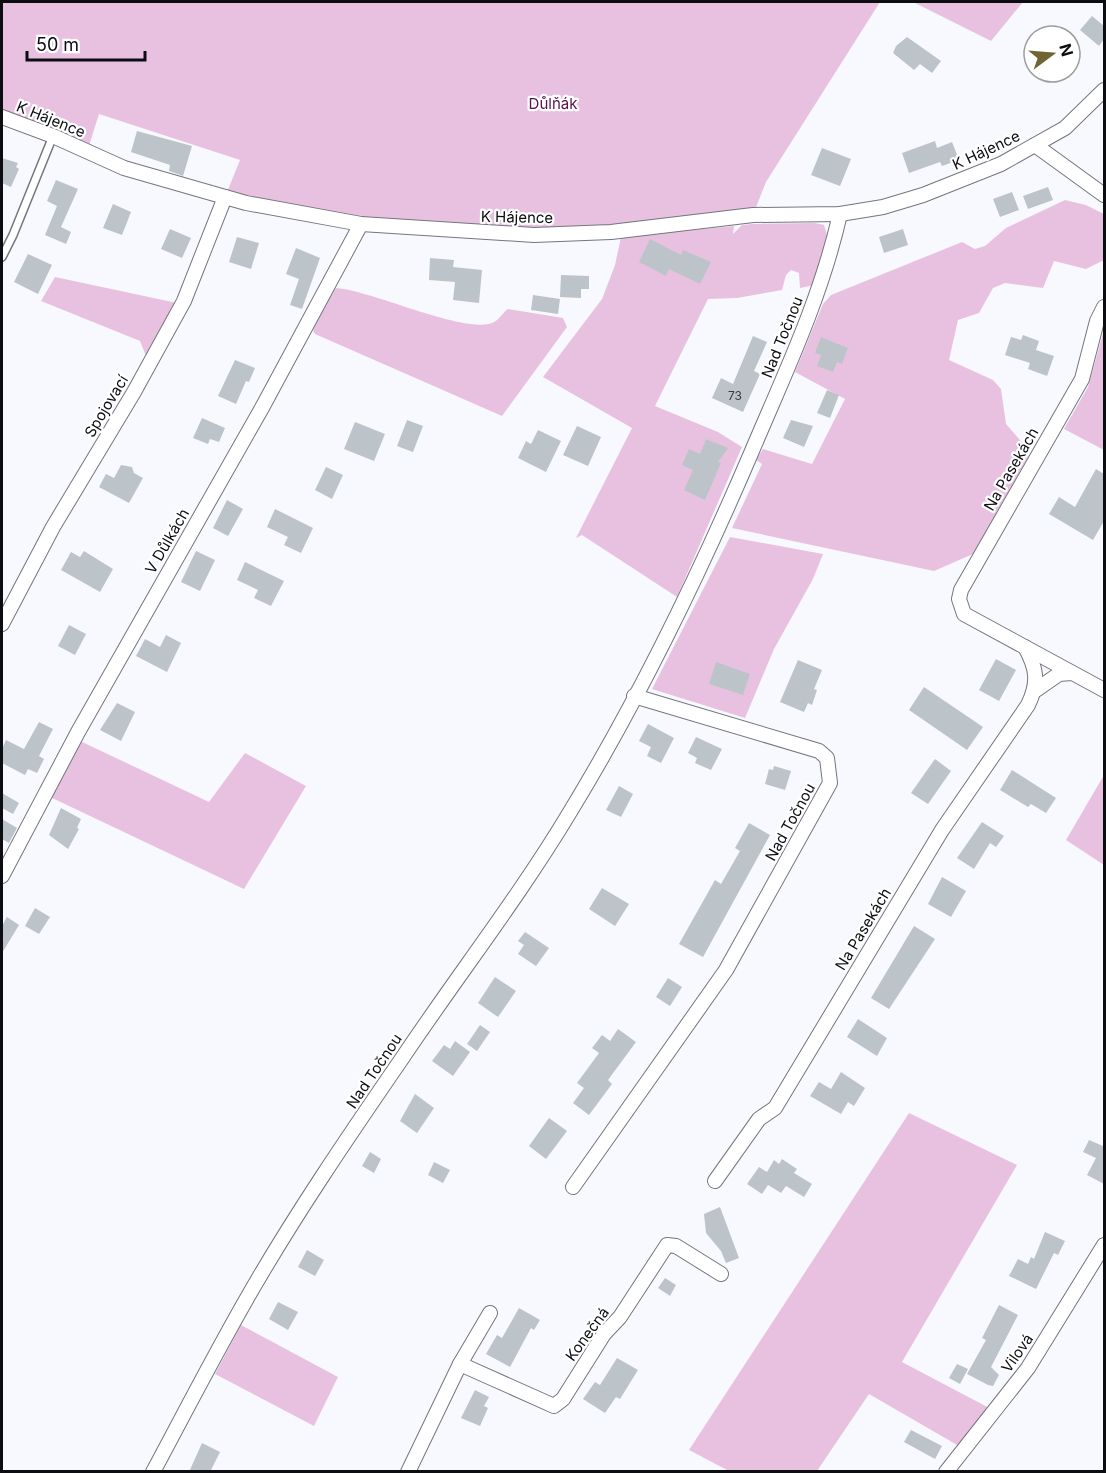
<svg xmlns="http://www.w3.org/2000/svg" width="1106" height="1473" viewBox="0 0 1106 1473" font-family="Inter,sans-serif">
  <rect width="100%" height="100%" fill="#f7f9fe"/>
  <g fill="#e9c1e0">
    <path d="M2 2H880L766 182 753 215 620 231 361 224 225 197 240 160 99 114 87 152 2 118Z"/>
    <path d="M913 2H1023L991 41Z"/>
    <path d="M1065 200 1086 205 1104 214V260L1086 269 1054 261 1043 288 1005 283 993 288 979 313 958 320 949 360 993 380 1001 389 1006 424 1026 447 1028 457 973 554 934 571 732 528 762 464 756 460 763 449 812 464 845 399 795 372 823 304 831 295 962 242 975 249 985 246 1006 228Z"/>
    <path d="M815 223 824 225 828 238 815 285 800 288 799 273 791 270 786 275 782 290 737 298 708 299 655 406 718 432 742 447 677 597 582 535 576 538 632 428 543 377 602 299 615 265 621 237 734 226 733 234 742 225 752 224Z"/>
    <path d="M55 277 177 303 146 356 140 341 41 301Z"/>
    <path d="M336 288C371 290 468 336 494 322 500 319 503 312 508 309L563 318 567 327 502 416 315 334 313 331 320 312Z"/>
    <path d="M1104 330V450L1064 429 1088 387Z"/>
    <path d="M730 537 823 554 813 579 774 649 745 718 652 689Z"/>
    <path d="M78 740 209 802 245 753 306 786 244 889 50 797Z"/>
    <path d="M1104 775V865L1066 840Z"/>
    <path d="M909 1113 1017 1165 902 1362 995 1411 964 1449 869 1394 817 1471H729L689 1450Z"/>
    <path d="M241 1325 338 1377 314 1426 215 1374Z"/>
  </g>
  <g fill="#bcc4c9">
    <path d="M1092 16 1104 26V39L1099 46 1080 30Z"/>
    <path d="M907 37 941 61 932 73 920 64 914 70 893 53 896 46Z"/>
    <path d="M137 131 192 146 183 176 169 171 170 165 131 152Z"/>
    <path d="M935 141 937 148 952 142 959 160 942 166 940 162 909 173 902 153Z"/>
    <path d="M822 148 851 159 840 186 811 175Z"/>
    <path d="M2 158 18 163 16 167 19 169 11 187 2 183Z"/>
    <path d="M56 180 78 189 61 227 71 232 66 244 45 235 57 206 47 201Z"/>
    <path d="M1048 187 1053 200 1028 209 1023 196Z"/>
    <path d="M1012 192 1019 210 1000 217 993 199Z"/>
    <path d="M113 204 131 212 122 235 103 228Z"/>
    <path d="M170 229 191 238 182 258 161 249Z"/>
    <path d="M903 229 908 245 884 253 879 237Z"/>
    <path d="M237 237 259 243 251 269 229 262Z"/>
    <path d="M650 239 681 255 683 250 711 262 700 284 669 269 666 276 639 262Z"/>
    <path d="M296 248 320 258 302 309 290 305 299 279 286 274Z"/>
    <path d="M28 254 52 265 38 294 14 282Z"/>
    <path d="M430 258 454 260 453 267 482 270 479 303 453 300 455 282 429 280Z"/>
    <path d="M561 275 589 276V289H581V298L560 297Z"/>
    <path d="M533 295 560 299 558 314 531 310Z"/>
    <path d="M1023 335 1039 341 1036 350 1054 356 1047 376 1028 369 1030 363 1005 355 1011 337 1021 340Z"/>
    <path d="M753 336 767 342 754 371 760 374 743 412 712 398 721 378 733 384Z"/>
    <path d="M821 337 848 348 842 364 837 362 833 372 817 366 821 355 815 353Z"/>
    <path d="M235 360 255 368 249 382 246 381 236 404 218 396Z"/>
    <path d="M827 390 839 395 830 418 817 413Z"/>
    <path d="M202 418 225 428 219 442 210 439 208 444 193 438Z"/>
    <path d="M407 420 423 426 413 452 397 446Z"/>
    <path d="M791 420 813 426 804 447 783 438Z"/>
    <path d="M355 422 385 434 374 461 344 449Z"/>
    <path d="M577 426 601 437 588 466 563 455Z"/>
    <path d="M538 430 561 441 546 472 518 458 526 441 531 444Z"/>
    <path d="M706 439 728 448 718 462 721 463 705 500 684 490 693 470 682 465 689 449 700 454Z"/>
    <path d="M121 465 132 467 134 473 143 478 129 503 99 487 106 474 114 478Z"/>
    <path d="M326 467 343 475 332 499 315 490Z"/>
    <path d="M1096 469 1104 474V521L1093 540 1049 514 1059 497 1075 507Z"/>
    <path d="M227 500 243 509 228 536 213 528Z"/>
    <path d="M275 509 313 528 301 553 284 545 288 537 267 527Z"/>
    <path d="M84 551 113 569 100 592 61 570 71 552 80 557Z"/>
    <path d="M196 551 215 560 200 591 181 582Z"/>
    <path d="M245 562 284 581 271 606 254 598 258 590 237 580Z"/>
    <path d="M69 625 86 634 75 655 58 646Z"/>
    <path d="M166 635 181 643 167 672 136 656 145 639 160 647Z"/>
    <path d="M996 659 1016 670 999 701 979 690Z"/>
    <path d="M798 660 822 670 814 689 817 690 812 705 808 703 804 712 780 702Z"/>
    <path d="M716 662 750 674 743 695 709 684Z"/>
    <path d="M924 687 983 727 967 750 909 710Z"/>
    <path d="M117 703 135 712 121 741 100 730Z"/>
    <path d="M39 722 53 729 39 756 44 759 37 773 28 769 25 775 2 763V749L6 740 24 749Z"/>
    <path d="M648 724 674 738 661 763 647 756 651 747 639 741Z"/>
    <path d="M696 737 722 749 711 770 695 763 697 758 688 753Z"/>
    <path d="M935 759 951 771 928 804 911 793Z"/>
    <path d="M774 766 791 771 785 790 765 784 769 769 773 770Z"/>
    <path d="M1012 770 1056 798 1046 813 1031 804 1028 807 1000 790Z"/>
    <path d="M619 786 633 794 621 817 606 810Z"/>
    <path d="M2 793 19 803 13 814 2 808Z"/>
    <path d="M61 808 81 819 77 828 79 829 68 849 49 835Z"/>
    <path d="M2 819 17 828 9 843 2 839Z"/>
    <path d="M982 822 1004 836 996 847 990 843 974 869 957 858Z"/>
    <path d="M749 823 770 835 703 957 679 944 715 880 721 884 740 851 735 848Z"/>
    <path d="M942 877 966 891 951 917 928 904Z"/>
    <path d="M602 888 629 904 615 926 589 909Z"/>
    <path d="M35 908 50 917 39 934 25 926Z"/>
    <path d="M7 917 19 925 2 953V926Z"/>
    <path d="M914 926 935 939 889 1009 871 998Z"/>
    <path d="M525 932 549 948 536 966 518 954 524 945 518 941Z"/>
    <path d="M495 977 516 991 498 1017 478 1003Z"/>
    <path d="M668 978 682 987 670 1006 656 997Z"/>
    <path d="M858 1019 887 1038 877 1056 847 1037Z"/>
    <path d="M480 1025 490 1032 477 1051 467 1044Z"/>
    <path d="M618 1029 636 1042 608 1080 612 1084 589 1115 573 1103 584 1088 577 1083 599 1053 592 1048 602 1035 610 1041Z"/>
    <path d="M455 1041 470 1052 453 1076 432 1061 444 1045 450 1049Z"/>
    <path d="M841 1072 865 1088 854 1106 848 1102 841 1114 810 1096 819 1082 831 1089Z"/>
    <path d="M415 1094 434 1108 417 1133 400 1121Z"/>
    <path d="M549 1118 567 1131 546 1159 529 1146Z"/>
    <path d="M1089 1140 1103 1146 1104 1142V1184L1087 1175 1096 1158 1083 1152Z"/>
    <path d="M370 1152 381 1159 374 1173 362 1166Z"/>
    <path d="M782 1159 797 1169 794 1173 812 1184 804 1197 786 1186 781 1193 768 1185 762 1194 747 1184 759 1167 767 1172 774 1160 779 1164Z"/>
    <path d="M434 1162 450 1170 443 1183 428 1175Z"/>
    <path d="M720 1207 739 1258 726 1263 721 1251 706 1233 704 1214Z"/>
    <path d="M1045 1232 1065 1241 1058 1255 1054 1253 1036 1289 1009 1276 1018 1259 1028 1264 1031 1257 1034 1259Z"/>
    <path d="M307 1250 324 1260 315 1276 298 1267Z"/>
    <path d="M665 1278 676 1285 670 1296 658 1288Z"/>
    <path d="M278 1302 298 1312 288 1330 269 1319Z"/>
    <path d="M999 1305 1018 1315 991 1367 999 1375 993 1386 988 1385 967 1374 986 1340 982 1338Z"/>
    <path d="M519 1308 540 1320 534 1330 531 1328 510 1367 486 1354 497 1335 502 1338Z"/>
    <path d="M617 1358 638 1370 620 1399 616 1397 605 1413 583 1399 595 1382 600 1385Z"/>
    <path d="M957 1364 968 1369 960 1384 949 1378Z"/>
    <path d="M475 1390 489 1397 484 1406 488 1408 480 1426 461 1418Z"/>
    <path d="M911 1430 942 1446 935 1459 904 1442Z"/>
    <path d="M202 1443 220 1452 210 1472H189Z"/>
  </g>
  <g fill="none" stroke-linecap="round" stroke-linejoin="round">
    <g stroke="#73767d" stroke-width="10">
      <path id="lane" d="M2 257 13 235 53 136"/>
    </g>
    <g stroke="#73767d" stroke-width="16">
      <g id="street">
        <path d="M2 117 53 136 124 168 246 203 361 224 534 235 611 232 753 215 840 214 883 207 923 195 1001 164 1065 128 1104 90"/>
        <path d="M1035 145 1104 195"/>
        <path d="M1104 307 1097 321 1082 379 961 590 959 599 964 614 1104 690"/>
        <path d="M2 624 53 527 134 392 184 301 225 197"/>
        <path d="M1036 690 1059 674 1072 673"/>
        <path d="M2 876 78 732 263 406 361 224"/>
        <path d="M715 1181 759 1119 775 1108 942 830 1028 705C1039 682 1037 669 1025 647"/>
        <path d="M573 1187 726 970 830 783 827 758 819 751 634 696"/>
        <path d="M460 1364 554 1406 563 1399 604 1334 620 1317 667 1245 676 1246 721 1274"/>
        <path d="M153 1472C184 1414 214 1356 246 1300 292 1219 350 1134 403 1057 458 975 519 897 570 812 640 697 699 575 752 451 785 373 821 298 840 214"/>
        <path d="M408 1472 460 1364 490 1313"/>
        <path d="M946 1472 1028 1368 1104 1245"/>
      </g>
    </g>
    <use href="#lane" stroke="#fff" stroke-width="7"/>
    <use href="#street" stroke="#fff" stroke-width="14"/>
  </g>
  <g text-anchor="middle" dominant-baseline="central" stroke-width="4.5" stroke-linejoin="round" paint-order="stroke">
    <g font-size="12" fill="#383b3e">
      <text x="735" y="395">73</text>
    </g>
    <g font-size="15" fill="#59114f" stroke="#fff">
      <text x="553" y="103">Důlňák</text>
    </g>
    <g font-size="15" fill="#0c0d10" stroke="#fff">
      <text transform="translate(51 119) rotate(22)">K Hájence</text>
      <text transform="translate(986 150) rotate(-25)">K Hájence</text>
      <text transform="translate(517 217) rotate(1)">K Hájence</text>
      <text transform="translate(782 337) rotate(-68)">Nad Točnou</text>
      <text transform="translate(106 406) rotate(-59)">Spojovací</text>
      <text transform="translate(1011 469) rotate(-60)">Na Pasekách</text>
      <text transform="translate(167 541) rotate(-60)">V Důlkách</text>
      <text transform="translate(790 822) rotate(-61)">Nad Točnou</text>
      <text transform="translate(863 929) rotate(-59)">Na Pasekách</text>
      <text transform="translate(374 1071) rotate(-56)">Nad Točnou</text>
      <text transform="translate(587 1334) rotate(-54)">Konečná</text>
      <text transform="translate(1017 1353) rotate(-55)">Vilová</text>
    </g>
  </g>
  <rect width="1106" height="1473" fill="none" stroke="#0c0d10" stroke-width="6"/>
  <g transform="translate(1052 54) rotate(74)"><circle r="28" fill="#ffffff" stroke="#9e9e9f" stroke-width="1.5"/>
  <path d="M0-4.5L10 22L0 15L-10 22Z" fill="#706532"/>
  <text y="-9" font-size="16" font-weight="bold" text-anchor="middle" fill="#0c0d10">N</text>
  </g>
  <path d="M27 51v9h118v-9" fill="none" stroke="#0c0d10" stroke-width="3"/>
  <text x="36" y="51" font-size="18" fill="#0c0d10" stroke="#ffffff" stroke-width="4.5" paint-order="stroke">50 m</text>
</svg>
